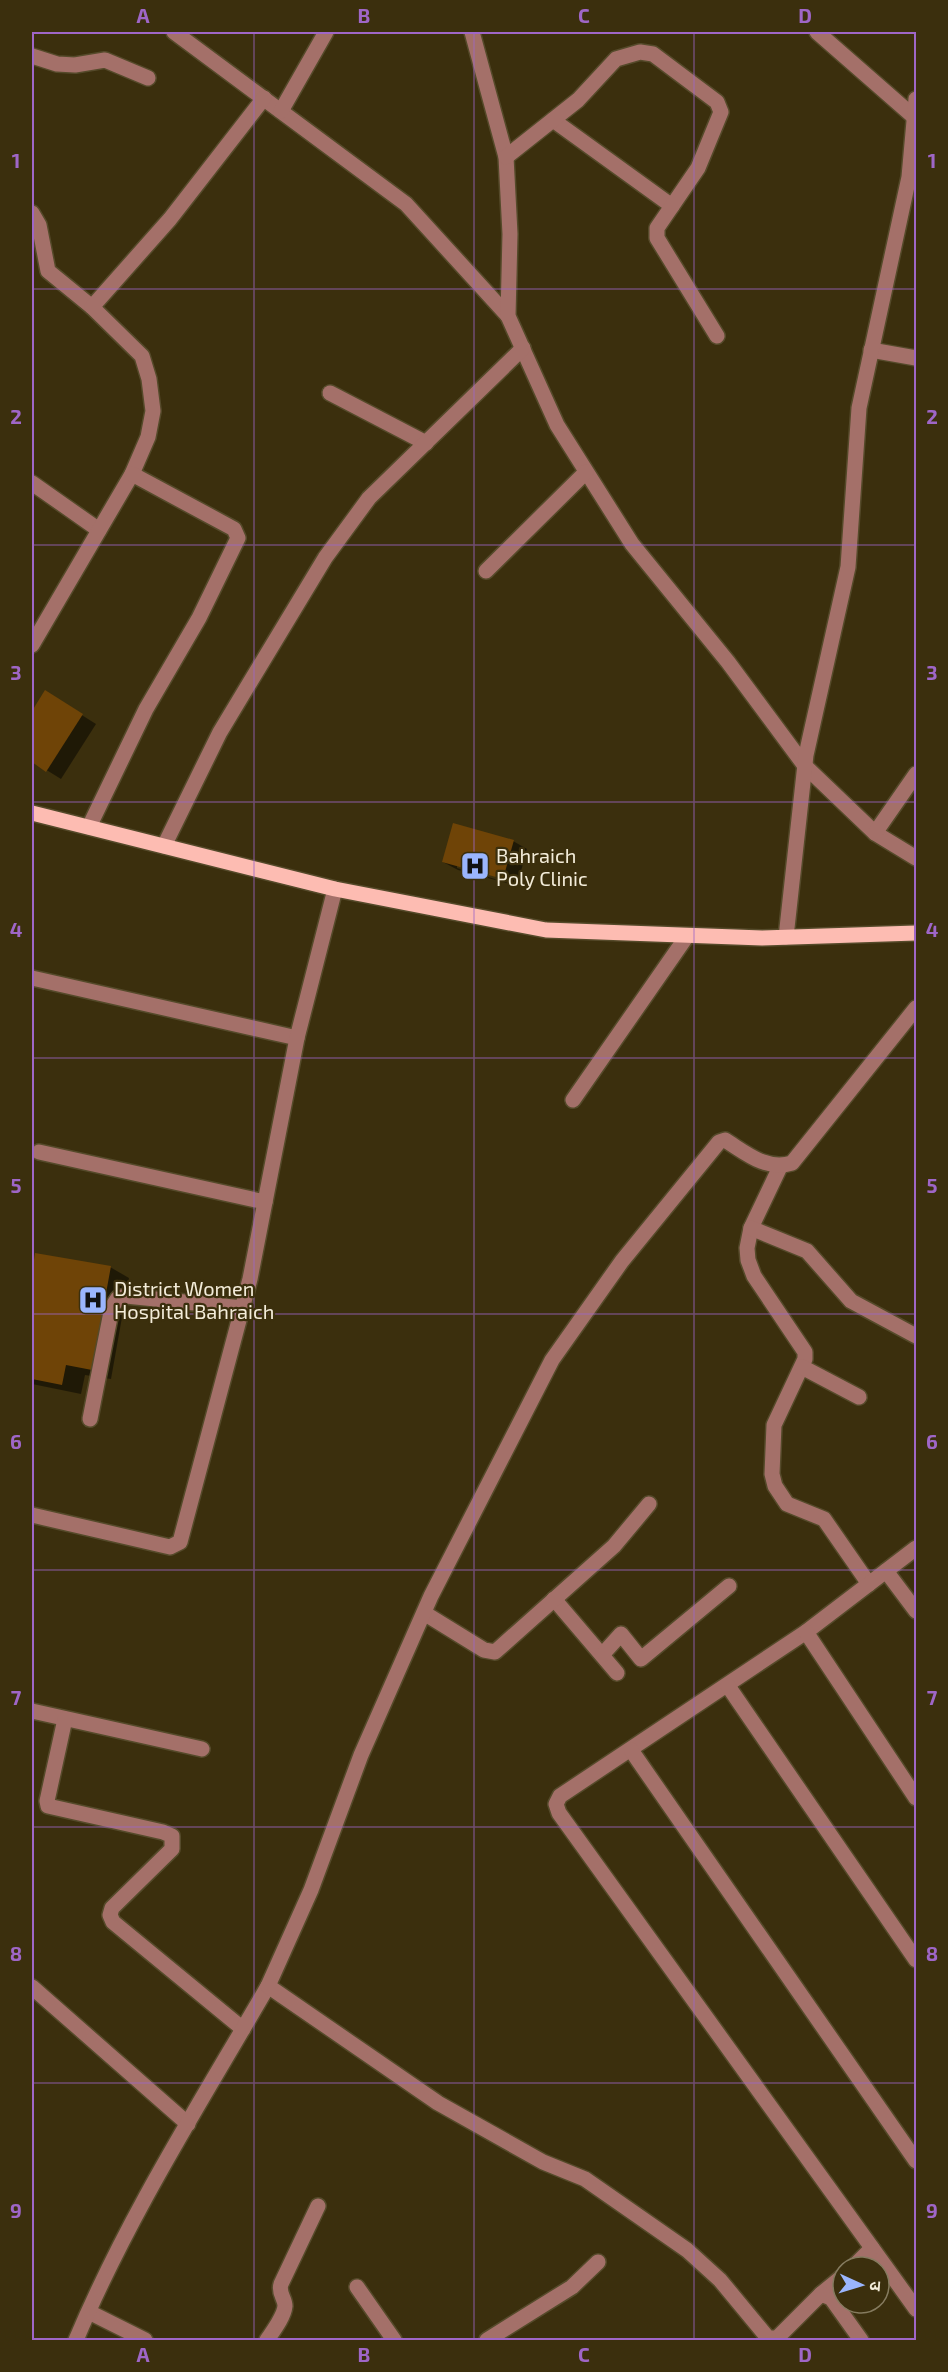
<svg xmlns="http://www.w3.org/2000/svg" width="948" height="2372" viewBox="0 0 948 2372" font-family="'Exo 2','Noto Sans Devanagari',sans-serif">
  <rect width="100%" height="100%" fill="#3b2f0d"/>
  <g fill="#0007" fill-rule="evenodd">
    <path d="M45 692 96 724 61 779 32 761V714Z"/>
    <path d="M513 841 527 849 517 886 458 870 443 862ZM457 865 510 880 509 883 457 868Z"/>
    <path d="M36 1254 110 1267 129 1278 111 1379 85 1375 81 1394 32 1384V1282Z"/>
  </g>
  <g fill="#6f4407">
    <path d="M45 690 83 714 46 772 32 762V711Z"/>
    <path d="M453 823 514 840 503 879 442 862Z"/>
    <path d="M35 1253 111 1266 92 1370 66 1365 62 1385 32 1379V1274Z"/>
  </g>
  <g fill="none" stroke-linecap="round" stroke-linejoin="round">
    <g stroke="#554a2a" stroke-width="18">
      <g id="minor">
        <path d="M174 32 406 204 508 316"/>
        <path d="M472 32 506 157 510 234 508 316 557 425 632 544 728 662 805 766 875 833 916 858"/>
        <path d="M817 32 913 116"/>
        <path d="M32 56 57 64 75 65 105 60 148 78"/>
        <path d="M281 111 326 32"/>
        <path d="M553 120 672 206"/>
        <path d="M506 157 578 100 616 59 640 52 653 54 717 102 721 112 698 168 657 228V238L717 336"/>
        <path d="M32 213 39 225 48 271 92 307"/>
        <path d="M871 350 916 358"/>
        <path d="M330 393 426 443"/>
        <path d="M32 483 99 530"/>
        <path d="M486 571 586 472"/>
        <path d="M32 645 132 474 148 437 153 411 149 379 142 356 92 307 170 219 264 98"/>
        <path d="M89 827 146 709 199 618 238 538 234 529 132 474"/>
        <path d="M875 833 916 774"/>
        <path d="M164 846 220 732 325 558 369 498 523 348"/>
        <path d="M786 937 806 755 848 567 859 408 909 177 916 99"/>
        <path d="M32 978 297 1038"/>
        <path d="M573 1100 687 936"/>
        <path d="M39 1152 265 1202"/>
        <path d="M780 1167 751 1228 747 1248 748 1260 754 1276 805 1352V1359L774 1425 772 1474 775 1486 787 1504 824 1519 869 1584"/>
        <path d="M751 1228 807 1251 851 1301 916 1336"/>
        <path d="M802 1367 859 1397"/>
        <path d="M90 1419 112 1307 118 1298 126 1296 243 1308"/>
        <path d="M32 1515 170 1547 180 1542 250 1279 297 1038 335 889"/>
        <path d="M916 1548 806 1632 560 1796 556 1804 559 1813 916 2309"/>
        <path d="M886 1571 916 1611"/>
        <path d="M554 1599 617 1673"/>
        <path d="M424 1613 484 1650 495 1652 614 1546 649 1504"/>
        <path d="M806 1632 916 1798"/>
        <path d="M602 1655 621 1634 641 1659 729 1586"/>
        <path d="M728 1686 916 1960"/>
        <path d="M32 1711 202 1749"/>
        <path d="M65 1719 47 1801 48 1806 163 1832 172 1836V1849L112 1908 110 1915 113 1922 243 2029"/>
        <path d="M631 1750 916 2161"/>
        <path d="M32 1987 188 2124"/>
        <path d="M853 2267 872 2248"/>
        <path d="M357 2287 394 2340"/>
        <path d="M821 2294 843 2276"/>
        <path d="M89 2312 145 2340"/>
        <path d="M76 2340C128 2216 201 2102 268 1986"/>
        <path d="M267 2340C273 2331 284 2317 285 2306 285 2298 278 2293 281 2284L318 2206"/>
        <path d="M487 2340 572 2287 598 2262"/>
        <path d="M861 2340 831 2298 821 2294 777 2338H768L720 2280 687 2250 585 2179 543 2162 438 2103 268 1986 311 1890 361 1755 431 1596 552 1360 622 1261 719 1142 725 1140C746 1153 766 1171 792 1163L916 1008"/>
      </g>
    </g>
    <g stroke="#554a2a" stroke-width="18">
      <path id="major" d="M32 813 335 889 546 930 762 938 916 933"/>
    </g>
    <use href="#minor" stroke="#a47069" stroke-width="15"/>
    <use href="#major" stroke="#fdbcb2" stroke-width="15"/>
  </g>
  <path fill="none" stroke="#9f66c7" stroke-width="1.5" stroke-opacity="0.55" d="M254 32V2340M474 32V2340M694 32V2340M32 289H916M32 545H916M32 802H916M32 1058H916M32 1314H916M32 1570H916M32 1827H916M32 2083H916"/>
  <defs>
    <g id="hospital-square" transform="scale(1.5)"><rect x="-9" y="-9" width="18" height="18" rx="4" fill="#9ab5fd" stroke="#3b2f0d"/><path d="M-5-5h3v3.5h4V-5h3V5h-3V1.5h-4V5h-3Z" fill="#111"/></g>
  </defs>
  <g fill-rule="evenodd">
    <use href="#hospital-square" x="475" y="866"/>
    <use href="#hospital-square" x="93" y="1300"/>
  </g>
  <g text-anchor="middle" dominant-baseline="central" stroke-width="4.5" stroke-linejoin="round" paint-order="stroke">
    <g font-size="20" fill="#f4edda" stroke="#3b2f0d" text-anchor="start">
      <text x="496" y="855">Bahraich<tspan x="496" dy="23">Poly Clinic</tspan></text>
      <text x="114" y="1288">District Women<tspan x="114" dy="23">Hospital Bahraich</tspan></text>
    </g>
  </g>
  <rect width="948" height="2372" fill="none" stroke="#3b2f0d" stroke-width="66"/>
  <g transform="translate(861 2285) rotate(94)"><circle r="28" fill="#3b2f0d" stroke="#857b5f" stroke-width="1.5"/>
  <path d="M0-4.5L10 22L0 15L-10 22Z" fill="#9ab5fd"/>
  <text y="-9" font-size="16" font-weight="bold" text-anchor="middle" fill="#f4edda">उ</text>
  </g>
  <rect x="33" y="33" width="882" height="2306" fill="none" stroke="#9f66c7" stroke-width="2"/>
  <g font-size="20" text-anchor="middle" font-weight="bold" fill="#9f66c7">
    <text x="143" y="23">A</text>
    <text x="364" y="23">B</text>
    <text x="584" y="23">C</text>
    <text x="805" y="23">D</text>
    <text x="16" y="168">1</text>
    <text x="932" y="168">1</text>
    <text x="16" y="424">2</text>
    <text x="932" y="424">2</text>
    <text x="16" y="680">3</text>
    <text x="932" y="680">3</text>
    <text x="16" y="937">4</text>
    <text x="932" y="937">4</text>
    <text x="16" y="1193">5</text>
    <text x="932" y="1193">5</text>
    <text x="16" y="1449">6</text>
    <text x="932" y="1449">6</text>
    <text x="16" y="1705">7</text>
    <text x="932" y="1705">7</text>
    <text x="16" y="1961">8</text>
    <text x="932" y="1961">8</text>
    <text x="16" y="2218">9</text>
    <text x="932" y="2218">9</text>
    <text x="143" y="2362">A</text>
    <text x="364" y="2362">B</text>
    <text x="584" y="2362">C</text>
    <text x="805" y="2362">D</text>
  </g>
</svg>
